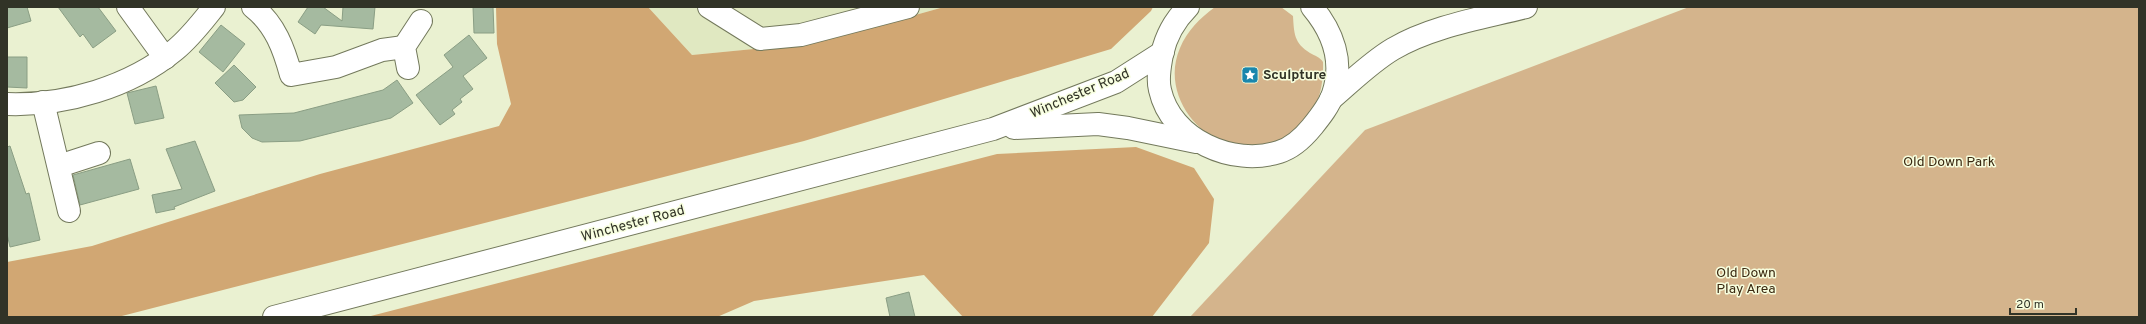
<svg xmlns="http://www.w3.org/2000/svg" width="2146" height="324" viewBox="0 0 2146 324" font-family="Overpass,sans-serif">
  <rect width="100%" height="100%" fill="#eaf1d1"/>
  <path fill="#e0e8c1" d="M648 7H944L851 33 784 46 692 55Z"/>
  <g fill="#d4b48c">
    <path d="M1215 7H1281L1293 16C1294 33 1294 43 1310 53 1315 56 1320 57 1323 62 1324 90 1316 120 1290 135 1283 138 1273 146 1266 147 1260 148 1253 146 1247 146 1241 145 1232 146 1226 144 1189 130 1163 87 1180 48 1187 31 1200 18 1215 7Z"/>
    <path d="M1689 7H2139V317H1190L1365 130Z"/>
  </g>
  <g fill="#d1a773">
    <path d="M496 7H648L692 55 784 46 851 33 944 7H1153L1151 11 1111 49 804 141 118 317H7V262L92 246 320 174 499 126 511 104 497 44Z"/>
    <path d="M1136 147 1194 168 1214 199 1209 243 1152 317H963L924 275 754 301 717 317H367L997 154Z"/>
  </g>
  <g fill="#a5baa0" stroke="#8a9e84">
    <path d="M7 7H27L31 21 7 28Z"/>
    <path d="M58 7H98L116 31 93 48 83 34 80 37Z"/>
    <path d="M308 7H323L342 21 343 7H375L373 29 321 25 315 34 298 22Z"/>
    <path d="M473 7H493L494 33H474Z"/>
    <path d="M221 25 245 44 223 72 199 52Z"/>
    <path d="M469 35 487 58 463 76 473 89 460 99 462 102 452 110 455 114 440 125 416 95 453 67 444 55Z"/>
    <path d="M7 57H27V88L7 87Z"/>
    <path d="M234 65 256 87 243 100 234 102 215 83Z"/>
    <path d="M397 80 413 103 391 118 300 141 262 142 252 138 242 128 239 115 294 113 383 90Z"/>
    <path d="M156 86 164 118 135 124 127 93Z"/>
    <path d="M195 141 215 191 174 207 175 209 156 213 152 195 182 189 166 149Z"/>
    <path d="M10 146 26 194 29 193 40 240 10 247 7 234V147Z"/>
    <path d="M130 159 139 189 80 205 73 175Z"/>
    <path d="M909 292 915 317H890L886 298Z"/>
  </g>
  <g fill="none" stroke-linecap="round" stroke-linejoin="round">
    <g stroke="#73795c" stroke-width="24">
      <g id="minor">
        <path d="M128 7 165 58"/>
        <path d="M253 7C275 24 284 49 291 75L336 67 382 50 404 47"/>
        <path d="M709 7 760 39 801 35 908 7"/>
        <path d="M408 68 404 47 421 21"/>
        <path d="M43 102 69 211"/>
        <path d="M7 104C65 106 130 87 175 50 190 38 202 22 214 7"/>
        <path d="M59 166 99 153"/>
      </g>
    </g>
    <g stroke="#73795c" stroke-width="24">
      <g id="major">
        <path d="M1188 7C1175 20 1166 36 1162 54 1160 66 1157 78 1160 90 1171 140 1233 167 1279 152 1292 148 1303 138 1312 127 1320 117 1329 106 1333 94 1344 62 1333 32 1312 7"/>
        <path d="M1331 99C1351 82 1371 62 1393 49 1432 26 1483 18 1526 7"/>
        <path d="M1014 128 1098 124 1128 128 1196 142"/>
        <path d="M274 317 993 129 1116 82 1163 52"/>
      </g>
    </g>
    <use href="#minor" stroke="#fff" stroke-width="22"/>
    <use href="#major" stroke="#fff" stroke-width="22"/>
  </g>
  <defs>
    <g id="sight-square" transform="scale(0.9)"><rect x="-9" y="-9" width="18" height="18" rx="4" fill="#1986ad" stroke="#f7fede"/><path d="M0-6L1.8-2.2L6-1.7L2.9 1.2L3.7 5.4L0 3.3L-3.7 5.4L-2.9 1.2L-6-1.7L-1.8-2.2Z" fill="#fff"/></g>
  </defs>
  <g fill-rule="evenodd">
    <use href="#sight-square" x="1250" y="75"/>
  </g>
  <g text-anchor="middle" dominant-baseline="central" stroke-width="3" stroke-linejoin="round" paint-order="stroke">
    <g font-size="14" font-weight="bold" fill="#313327" stroke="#f7fede" text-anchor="start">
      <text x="1263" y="75">Sculpture</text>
    </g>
    <g font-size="14" fill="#313327" stroke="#f7fede">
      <text transform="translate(1080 94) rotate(-23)">Winchester Road</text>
      <text transform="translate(633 224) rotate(-15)">Winchester Road</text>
    </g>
    <g font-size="14" fill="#3b2911" stroke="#f7fede">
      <text x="1949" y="162">Old Down Park</text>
      <text x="1746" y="273">Old Down<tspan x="1746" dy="16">Play Area</tspan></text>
    </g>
  </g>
  <rect width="2146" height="324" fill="none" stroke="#313327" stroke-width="16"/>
  <path d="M2010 308v6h66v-6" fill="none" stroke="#313327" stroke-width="2"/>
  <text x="2016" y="308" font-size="12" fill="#313327" stroke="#f7fede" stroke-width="3" paint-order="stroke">20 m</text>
</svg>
